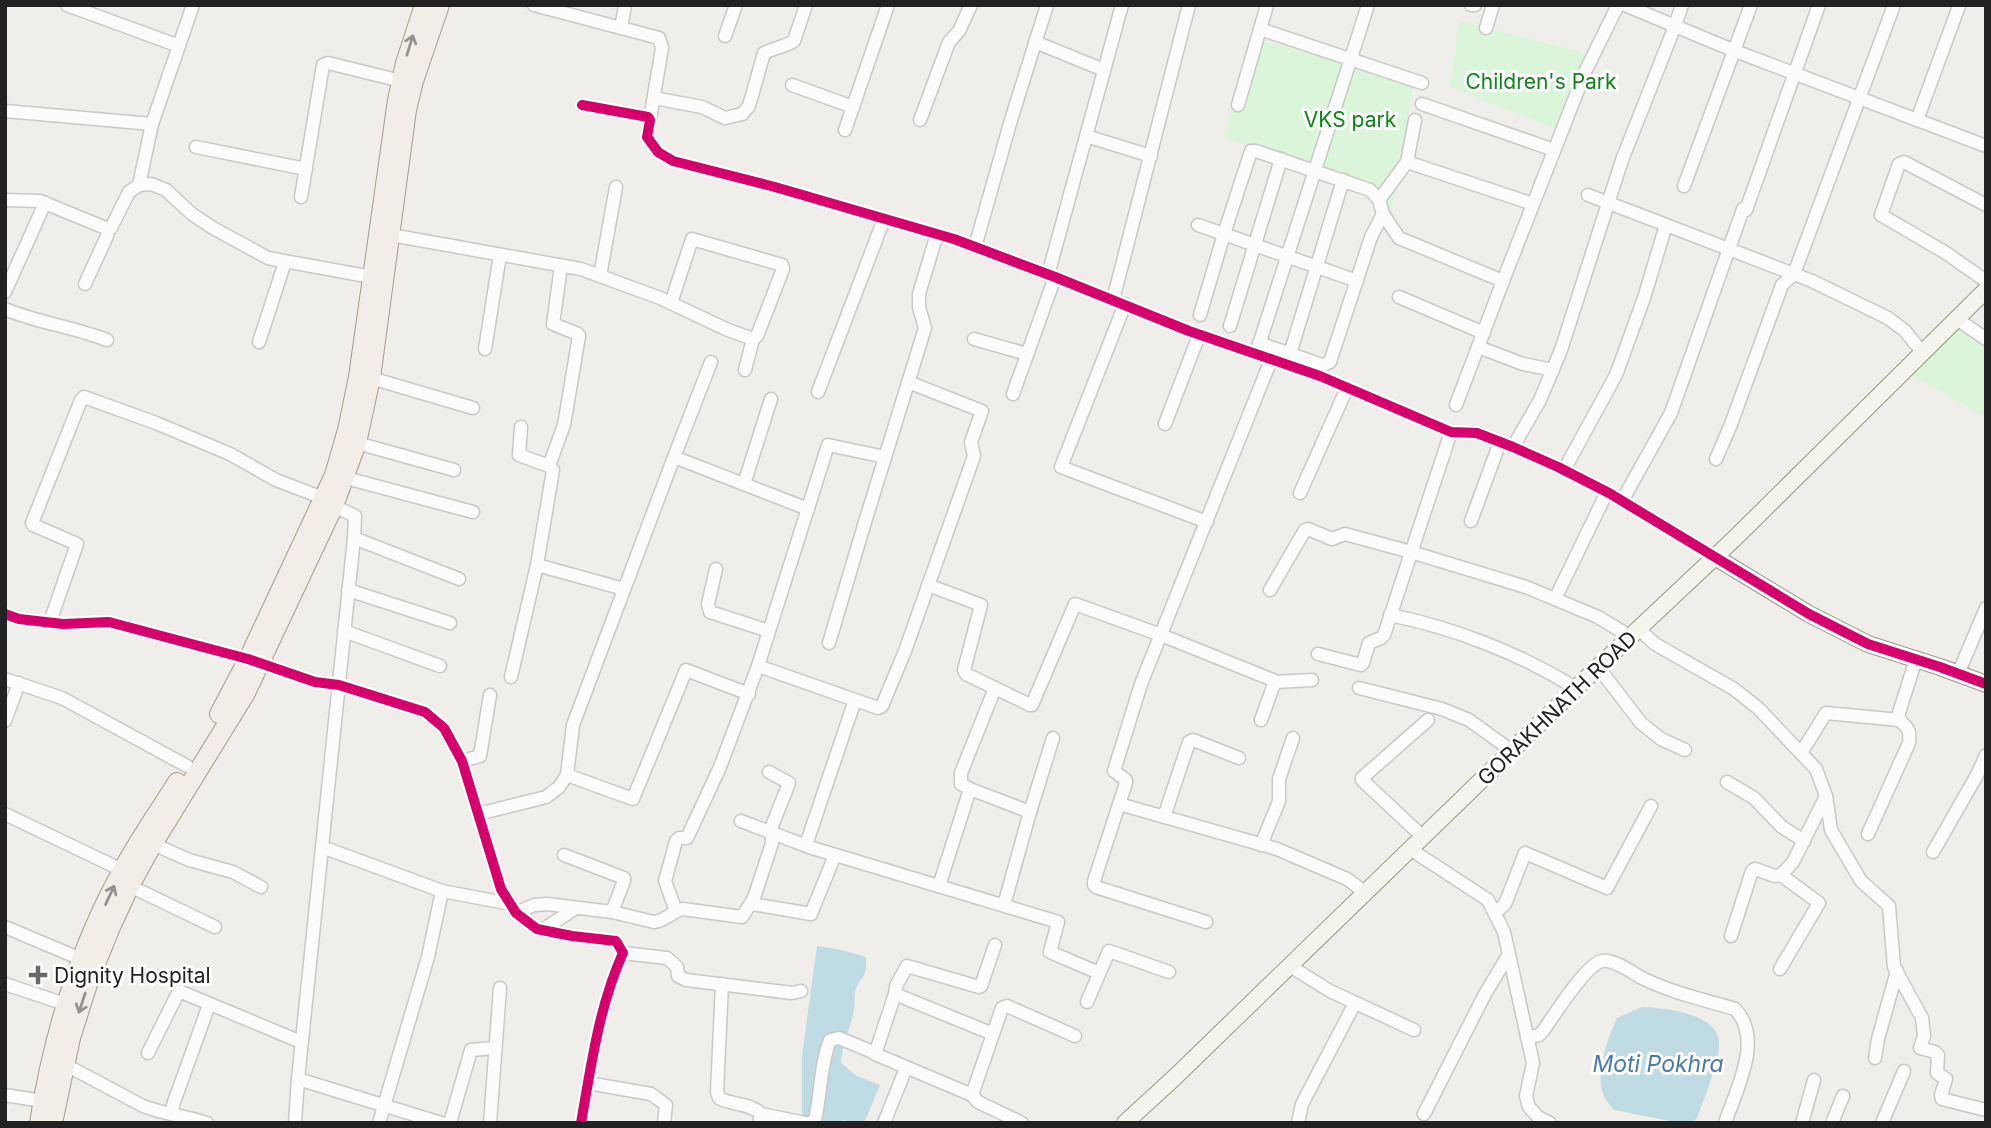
<svg xmlns="http://www.w3.org/2000/svg" width="1991" height="1128" viewBox="0 0 1991 1128" font-family="Inter,sans-serif">
  <rect width="100%" height="100%" fill="#f0eeeb"/>
  <g fill="#daf5da">
    <path d="M1459 21 1593 55 1562 131 1491 104 1450 86Z"/>
    <path d="M1252 38 1414 81 1390 222 1382 194 1371 182 1223 138Z"/>
    <path d="M1957 322 1986 341V418L1907 372Z"/>
  </g>
  <g fill="#bfdbe3">
    <path d="M817 946 842 950 866 957C868 980 858 977 855 993 854 1000 855 1007 853 1015 849 1031 842 1046 841 1063L857 1076 880 1085 864 1123H854L843 1120 841 1123H802V1056Z"/>
    <path d="M1642 1007C1664 1008 1720 1013 1719 1044 1719 1063 1704 1099 1697 1118L1692 1123H1680L1614 1110C1611 1106 1606 1101 1604 1096 1594 1076 1608 1037 1617 1018Z"/>
  </g>
  <g fill="none" stroke-linecap="round" stroke-linejoin="round">
    <g stroke="#c9c8c7" stroke-width="15">
      <g id="street">
        <path d="M67 5 179 46"/>
        <path d="M534 5 659 38 662 48 650 119"/>
        <path d="M1471 5H1475"/>
        <path d="M1625 5 1675 26 1682 5"/>
        <path d="M621 28 625 5"/>
        <path d="M1486 28 1493 5"/>
        <path d="M1260 29 1422 83"/>
        <path d="M725 36 736 5"/>
        <path d="M1035 42 1104 70"/>
        <path d="M792 85 853 107"/>
        <path d="M654 98 702 107 725 118 742 114 749 106 764 53C774 48 784 47 794 41L806 5"/>
        <path d="M1422 104 1554 150"/>
        <path d="M582 105 648 117 650 120 647 137 658 152 673 161 775 187 954 239 1055 277 1189 331 1320 376 1451 432 1477 433 1513 447 1558 467 1609 493 1715 557"/>
        <path d="M1238 105 1267 5"/>
        <path d="M5 111 152 124"/>
        <path d="M920 120 949 42 959 31 971 5"/>
        <path d="M1917 120 1959 6"/>
        <path d="M845 130 888 5"/>
        <path d="M1086 136 1151 156"/>
        <path d="M196 147 306 169"/>
        <path d="M1407 162 1415 120"/>
        <path d="M139 185 152 124 193 5"/>
        <path d="M1684 186 1751 5"/>
        <path d="M1588 195 1812 281 1888 318 1905 331 1923 353"/>
        <path d="M301 197 323 65 328 63 401 81"/>
        <path d="M5 200 40 201 108 229 111 228 129 192 139 185 151 184 166 190 192 214 213 228 268 258 372 277"/>
        <path d="M1379 200 1407 162 1533 204"/>
        <path d="M1986 205 1904 162 1899 164 1881 215 1946 253 1986 281"/>
        <path d="M1746 210 1819 5"/>
        <path d="M1198 225 1357 281"/>
        <path d="M391 235 581 269 660 298 728 330 753 339 745 370"/>
        <path d="M975 247 1011 120 1047 5"/>
        <path d="M1048 275 1122 5"/>
        <path d="M600 276 616 187"/>
        <path d="M1503 281 1585 72 1618 5"/>
        <path d="M85 284 107 236 108 229"/>
        <path d="M5 292 45 203"/>
        <path d="M1399 297 1484 333"/>
        <path d="M1113 300 1189 5"/>
        <path d="M671 303 692 239 782 265 783 269 757 336 753 339"/>
        <path d="M1125 304 1061 467 1207 522"/>
        <path d="M5 309C38 323 74 327 107 340"/>
        <path d="M1200 315 1224 234 1251 151H1256L1370 190 1379 200 1383 214 1399 238 1503 281 1456 405"/>
        <path d="M1957 319 1986 339"/>
        <path d="M1230 326 1281 159"/>
        <path d="M974 339 1027 354"/>
        <path d="M259 342 285 262"/>
        <path d="M1259 343 1319 364 1323 365 1330 362 1371 237 1383 214"/>
        <path d="M1478 347 1523 364 1553 370"/>
        <path d="M485 349 500 255"/>
        <path d="M1256 354 1368 5"/>
        <path d="M1290 354 1343 180"/>
        <path d="M711 362 674 457 808 509"/>
        <path d="M371 378 473 408"/>
        <path d="M818 392 884 219"/>
        <path d="M1013 394 1055 277"/>
        <path d="M1165 424 1199 335"/>
        <path d="M357 443 454 470"/>
        <path d="M1513 447 1540 400 1561 350 1622 160 1675 26 1735 51 1986 146"/>
        <path d="M885 457 828 445 758 666 878 708 882 706 905 651 974 456 971 442 982 411 908 382"/>
        <path d="M1716 459 1731 424 1782 285 1794 274 1894 5"/>
        <path d="M549 466 564 425 579 336 578 334 553 324 561 266"/>
        <path d="M1564 470 1616 375 1644 298 1666 225"/>
        <path d="M346 478 473 512"/>
        <path d="M744 484 771 399"/>
        <path d="M1300 493 1347 388"/>
        <path d="M1622 501 1671 413 1743 209"/>
        <path d="M1471 521 1500 442"/>
        <path d="M354 538 459 579"/>
        <path d="M537 565 624 589"/>
        <path d="M716 569 708 604 710 612 769 631"/>
        <path d="M928 585 981 605 964 670 966 674 1030 705H1032L1075 604 1161 635 1273 680 1274 684 1261 720"/>
        <path d="M348 590 450 623"/>
        <path d="M1270 590 1305 530 1308 529 1332 539 1345 534 1411 552 1526 587 1598 617 1631 637"/>
        <path d="M1555 599 1607 492"/>
        <path d="M5 614 19 619 63 624 109 622 248 659 315 682 339 685 425 712 444 728 462 761 501 889 516 913 537 929 572 936 616 941 623 953C599 1006 591 1066 581 1123"/>
        <path d="M1390 615C1455 628 1521 654 1577 689"/>
        <path d="M50 622 77 544 33 525 32 523 81 400 84 397 156 423 230 454 276 480 323 498"/>
        <path d="M1639 629 1655 644 1734 689 1758 708 1816 769 1826 796 1831 830 1861 881 1889 906 1894 967 1922 1018 1924 1036 1920 1048 1935 1052 1938 1055 1937 1073 1946 1079 1941 1095 1942 1099 1986 1110"/>
        <path d="M344 631 440 666"/>
        <path d="M829 643 865 522 925 328 919 307V294L937 234"/>
        <path d="M1318 654 1361 665 1363 663 1369 643 1381 638 1384 635 1451 432"/>
        <path d="M1598 667 1641 723 1661 739 1685 750"/>
        <path d="M1958 674 1986 608"/>
        <path d="M511 677 537 565 553 470 549 466 519 455 521 427"/>
        <path d="M5 679 62 698 187 766"/>
        <path d="M1274 682 1312 680"/>
        <path d="M995 688 961 773V784L970 789 1030 812"/>
        <path d="M1359 688 1442 709 1469 720 1512 751"/>
        <path d="M855 700 807 842 809 847 1058 922 1050 952 1099 973"/>
        <path d="M5 721 19 683"/>
        <path d="M1801 753 1826 713 1899 720"/>
        <path d="M462 761 480 756 490 695"/>
        <path d="M567 775 633 799 686 670 749 694"/>
        <path d="M1727 782 1754 798 1782 827 1804 841"/>
        <path d="M1119 804 1277 849 1347 879 1366 893"/>
        <path d="M5 814 122 870"/>
        <path d="M478 814 546 797 559 787 567 775 573 725 674 457"/>
        <path d="M1164 817 1189 742 1193 740 1239 758"/>
        <path d="M741 821 809 847"/>
        <path d="M1868 834 1909 743C1911 723 1903 729 1898 716L1916 659"/>
        <path d="M1423 837 1362 780V778L1428 720"/>
        <path d="M153 844 189 860 233 872 261 887"/>
        <path d="M1261 845 1279 801V779L1293 738"/>
        <path d="M322 847 442 891 511 904"/>
        <path d="M1410 849 1488 900 1504 932 1533 1063 1526 1096 1529 1107 1538 1117 1550 1123"/>
        <path d="M1933 852 1977 775 1986 755"/>
        <path d="M564 855 624 878V881L612 912"/>
        <path d="M130 886 215 927"/>
        <path d="M939 886 970 789"/>
        <path d="M752 904 811 914 835 855"/>
        <path d="M1004 905 1030 812 1053 738"/>
        <path d="M676 911 665 881 676 841 679 838H687L720 767 758 666"/>
        <path d="M516 913 534 905 547 904 612 912 654 922C666 921 672 911 683 909L742 917 754 898 772 843V826L789 783 769 772"/>
        <path d="M1495 913 1505 904 1525 853 1607 888 1651 806"/>
        <path d="M1206 922 1096 887 1094 885V881L1126 783V780L1114 771 1141 684 1271 360"/>
        <path d="M5 927 81 959"/>
        <path d="M542 930 576 908"/>
        <path d="M1731 936 1752 871 1755 869 1775 876 1781 875 1793 862 1826 796"/>
        <path d="M623 953 667 958 677 967 678 976 686 980 792 993 801 991"/>
        <path d="M1290 966 1330 991 1414 1030"/>
        <path d="M1780 969 1819 903 1781 875"/>
        <path d="M5 984 65 1004"/>
        <path d="M722 984 717 1092 719 1098C731 1105 751 1103 761 1114L759 1123"/>
        <path d="M895 994 875 1054 972 1095"/>
        <path d="M1087 1002 1109 951 1169 972"/>
        <path d="M993 1034 895 994 896 986 907 966 979 987 981 986 995 945"/>
        <path d="M1527 1038 1539 1035 1543 1031C1553 1017 1586 964 1602 961 1614 959 1631 972 1642 978 1670 992 1704 1000 1735 1009 1764 1039 1736 1090 1725 1123"/>
        <path d="M148 1053 179 991 301 1042"/>
        <path d="M1875 1058 1878 1039 1897 971"/>
        <path d="M64 1064 143 1106C163 1114 186 1116 207 1123"/>
        <path d="M298 1079 441 1123"/>
        <path d="M588 1083 651 1094 666 1105 664 1123"/>
        <path d="M5 1095 42 1101"/>
        <path d="M171 1114 174 1102 209 1005"/>
        <path d="M761 1114 805 1123"/>
        <path d="M1424 1114 1485 994 1509 954"/>
        <path d="M295 1123 298 1079 354 538 355 516 334 506"/>
        <path d="M379 1123 428 957 442 891"/>
        <path d="M450 1123 471 1050 495 1048"/>
        <path d="M490 1123 500 988"/>
        <path d="M810 1123 815 1120C821 1093 820 1066 830 1040L839 1038 875 1053"/>
        <path d="M884 1123 906 1068"/>
        <path d="M1022 1123 978 1102 972 1095 1002 1008 1007 1006 1075 1036"/>
        <path d="M1298 1123 1302 1104 1355 1003"/>
        <path d="M1802 1123 1814 1080"/>
        <path d="M1832 1123 1843 1096"/>
        <path d="M1882 1123 1904 1071"/>
      </g>
    </g>
    <g stroke="#999a82" stroke-width="18">
      <g id="secondary">
        <path d="M1715 557 1809 614 1868 644 1940 667 1986 684"/>
        <path d="M1125 1123 1174 1078 1598 667 1734 539 1986 290"/>
      </g>
    </g>
    <g stroke="#a79c86" stroke-width="20">
      <g id="primary">
        <path d="M219 714 248 659 334 475 347 430 358 377 397 100 405 63 424 5"/>
        <path d="M39 1123C52 1037 80 945 123 869 139 839 159 811 177 782"/>
        <path d="M53 1123 71 1038 89 981 111 927 130 886 153 844 246 693 334 506 357 443 371 378 407 110 414 81 440 5"/>
      </g>
    </g>
    <use href="#street" stroke="#fdfcfc" stroke-width="12"/>
    <use href="#secondary" stroke="#f4f4ed" stroke-width="16"/>
    <use href="#primary" stroke="#f3ede7" stroke-width="18"/>
    <g stroke="#fff" stroke-width="15">
      <g id="cycleway">
        <path d="M582 105 648 117 650 120 647 137 658 152 673 161 775 187 954 239 1055 277 1189 331 1320 376 1451 432 1477 433 1513 447 1558 467 1609 493 1809 614 1868 644 1940 667 1986 684"/>
        <path d="M5 614 19 619 63 624 109 622 248 659 315 682 339 685 425 712 444 728 462 761 501 889 516 913 537 929 572 936 616 941 623 953C599 1006 591 1066 581 1123"/>
      </g>
    </g>
    <use href="#cycleway" stroke="#d6006c" stroke-width="10"/>
  </g>
  <defs><path id="oneway-shaft" d="M-6 0H5M1.5-3L5.5 0L1.5 3" fill="none" stroke-width="1.6" stroke-linecap="round" stroke-linejoin="round" transform="scale(1.75)"/></defs>
  <g stroke="#95928e">
    <use href="#oneway-shaft" transform="translate(410 45) rotate(-73)"/>
    <use href="#oneway-shaft" transform="translate(110 895) rotate(-65)"/>
    <use href="#oneway-shaft" transform="translate(82 1003) rotate(108)"/>
  </g>
  <path fill="#6a6968" stroke="#fff" stroke-width="2.5" d="M34.5 964.5h7v7h7v7h-7v7h-7v-7h-7v-7h7z"/>
  <g text-anchor="middle" dominant-baseline="central" stroke-width="6" stroke-linejoin="round" paint-order="stroke">
    <g font-size="21" fill="#0c8416" stroke="#fff">
      <text x="1541" y="81">Children's Park</text>
      <text x="1350" y="119">VKS park</text>
    </g>
    <g font-size="21" fill="#222" stroke="#fff">
      <text transform="translate(1557 708) rotate(-44)">GORAKHNATH ROAD</text>
    </g>
    <g font-size="21" fill="#222" stroke="#fff" text-anchor="start">
      <text x="54" y="975">Dignity Hospital</text>
    </g>
    <g font-size="23" font-style="italic" fill="#4a7aab" stroke="#fff">
      <text x="1658" y="1064">Moti Pokhra</text>
    </g>
  </g>
  <rect width="1991" height="1128" fill="none" stroke="#222222" stroke-width="14"/>
</svg>
